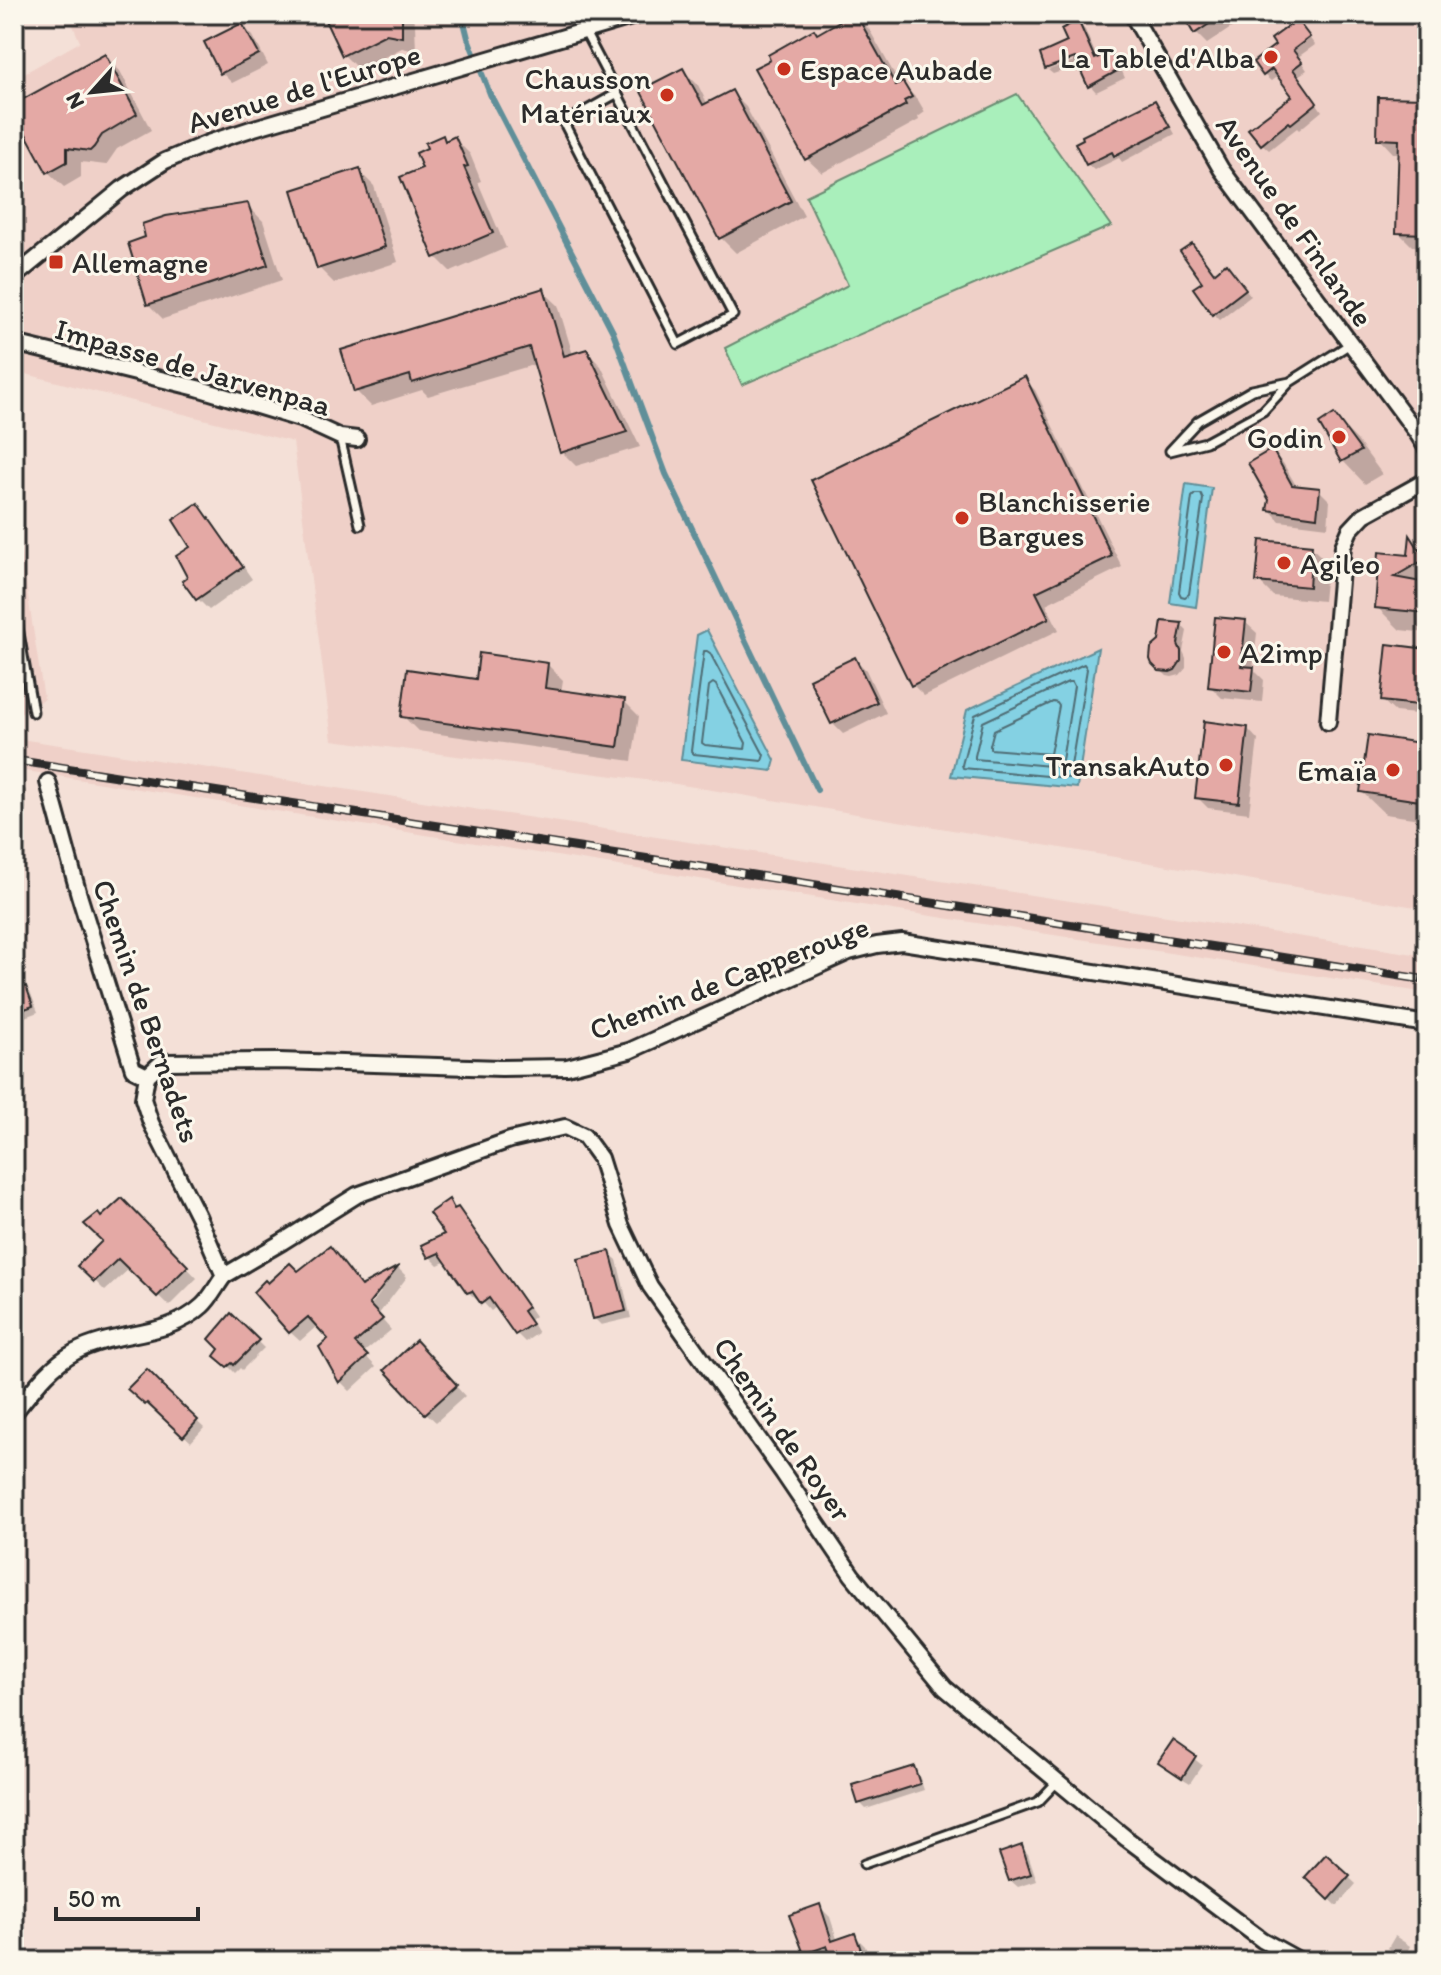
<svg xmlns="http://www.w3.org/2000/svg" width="1441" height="1975" viewBox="0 0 1441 1975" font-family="Itim,sans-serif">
  <rect width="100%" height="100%" fill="#f4e0d7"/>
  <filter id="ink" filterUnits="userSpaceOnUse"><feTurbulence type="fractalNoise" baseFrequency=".0125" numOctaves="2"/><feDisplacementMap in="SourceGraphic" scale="16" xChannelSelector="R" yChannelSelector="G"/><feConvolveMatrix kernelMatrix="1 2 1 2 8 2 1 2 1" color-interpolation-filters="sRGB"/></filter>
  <g filter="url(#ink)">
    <g fill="#efd0c8">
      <path d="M68 14H1427V909L676 784 332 740 293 442 14 371V79L80 42Z"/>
      <path d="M14 506 44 699 17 715 14 714Z"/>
      <path d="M14 738 1427 956V993L912 913 14 769Z"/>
    </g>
    <path fill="#a9efbb" stroke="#6a8d73" stroke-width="2" d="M1017 94 1111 226 742 385 725 348 848 285 806 196Z"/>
    <g fill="#84d1e3" stroke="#608f99" stroke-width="2">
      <path d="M1186 484 1212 488 1196 607 1170 603Z"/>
      <path d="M707 630 775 760 772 771 681 760 697 635Z"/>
      <path d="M1098 648 1077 788 951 776 967 710Z"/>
    </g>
    <g fill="#0003" fill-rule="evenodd">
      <path d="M324 14H411L415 24 416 51 402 48 359 70 344 55Z"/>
      <path d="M526 14H554L535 23Z"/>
      <path d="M1184 14H1257L1253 21 1246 18 1207 44 1196 33Z"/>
      <path d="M855 15 869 29 901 86 903 85 918 100 925 112 918 117 919 120 822 173 807 159 772 60Z"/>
      <path d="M1297 22 1315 45 1298 57 1307 70 1298 76 1322 111 1299 130 1297 128 1269 150 1262 144 1294 97 1279 75 1271 81 1264 75 1278 46Z"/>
      <path d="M1078 23 1085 30 1098 60 1110 54 1117 60 1125 78 1096 92 1090 85 1080 65 1053 74 1048 70 1085 57 1084 53 1048 66V69L1046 68 1043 55 1070 42 1064 30Z"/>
      <path d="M242 25 253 36 268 65 232 83 221 72Z"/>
      <path d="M105 56 120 71 151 130 117 149 106 165 81 162V177L64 187 48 172 14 107Z"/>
      <path d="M683 70 698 85 708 105 731 92 746 107 804 216 736 253 721 238Z"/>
      <path d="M1427 100V247L1412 246 1398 232 1400 153H1393L1379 138Z"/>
      <path d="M1155 102 1161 109 1175 134 1122 162 1119 158 1094 170 1087 164Z"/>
      <path d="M442 138 447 142 455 139 470 154 481 181 478 182 506 248 451 272 436 257 424 169Z"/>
      <path d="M359 171 374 186 398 262 334 283 319 268Z"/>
      <path d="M14 197 23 214 17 217 20 224 14 227Z"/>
      <path d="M248 206 263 221 282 280 163 319 148 304V239Z"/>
      <path d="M1232 272 1251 296 1220 320 1213 313 1215 275Z"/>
      <path d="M543 291 558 305 573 355 586 351 601 366 640 447 576 466 562 452 536 364 428 396 422 390 371 406 356 391Z"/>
      <path d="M1024 379 1035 390 1122 567 1046 604 1059 630 924 696 913 685Z"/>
      <path d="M1334 417 1357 440 1382 474 1365 484 1343 461 1321 424Z"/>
      <path d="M1272 452 1283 463 1297 487 1319 490 1330 501 1328 527 1280 521 1269 509Z"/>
      <path d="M198 506 209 517 252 579 209 610 198 599 185 581 189 578Z"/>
      <path d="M1412 539 1427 555V633L1400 630 1377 607 1381 554 1409 557Z"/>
      <path d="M1311 547 1327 562 1323 601 1273 596 1258 581Z"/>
      <path d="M1245 622 1257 633 1253 669 1264 680 1262 702 1222 698 1211 687Z"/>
      <path d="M1181 625 1187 631 1183 651 1186 658V668L1180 675 1172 677 1167 676 1153 663Z"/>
      <path d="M1427 651V715L1395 712 1383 701Z"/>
      <path d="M855 659 866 670 886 713 843 734 832 723Z"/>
      <path d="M548 665 563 680 561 692 624 701 639 716 632 761 418 731 403 716 477 681Z"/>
      <path d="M1247 728 1258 740 1249 813 1208 808 1197 797Z"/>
      <path d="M1369 738 1427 746V820L1385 814 1362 792Z"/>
      <path d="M14 787H23L26 790V809H14Z"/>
      <path d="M25 988 31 994 38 1012 14 1021V992Z"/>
      <path d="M122 1200 197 1278 169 1306 130 1268 105 1291 80 1266 105 1241 101 1219Z"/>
      <path d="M449 1202 466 1217 535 1316 530 1320 538 1333 525 1342 516 1333 497 1306 491 1311 480 1299 477 1300 468 1292 447 1261 438 1265 430 1257 447 1235Z"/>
      <path d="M330 1248 362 1288 398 1268 407 1277 378 1315 391 1330 363 1353 376 1367 350 1391 341 1382 322 1347 331 1339 318 1325 300 1341 290 1332 268 1285 298 1274ZM376 1292H381L365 1313 362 1311Z"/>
      <path d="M609 1253 617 1260 631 1318 601 1325 594 1318Z"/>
      <path d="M231 1316 264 1348 242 1370 240 1368 235 1373 217 1355 222 1349Z"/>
      <path d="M425 1353 465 1396 436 1422 426 1413Z"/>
      <path d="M168 1394 204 1428 191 1442 155 1408 153 1410 136 1396Z"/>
      <path d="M1174 1743 1202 1765 1190 1783 1167 1769 1160 1762Z"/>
      <path d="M913 1769 919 1775 924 1790 866 1809 860 1803Z"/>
      <path d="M1021 1847 1028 1854 1037 1881 1018 1887 1010 1880Z"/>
      <path d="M1326 1856 1356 1884 1337 1906 1307 1877Z"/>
      <path d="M819 1906 830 1917 838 1942 855 1936 865 1946 870 1960 835 1961 832 1958 824 1961H813L805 1953Z"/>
      <path d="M1395 1936 1410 1946 1404 1958 1388 1948Z"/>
      <path d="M1183 1952 1192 1961H1172Z"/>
    </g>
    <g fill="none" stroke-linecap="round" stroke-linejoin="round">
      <g stroke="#4f6d75" stroke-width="2">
        <path d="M1195 494H1201L1203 499 1189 594 1185 597 1181 596 1179 592 1192 497Z"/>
        <path d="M704 651H707L710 653 764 755 762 761 694 754 691 751Z"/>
        <path d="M1084 664 1087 669 1069 778 963 768 962 765 975 715Z"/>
        <path d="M1068 682H1072L1074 686 1061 767 975 759V756L983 722Z"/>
        <path d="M713 683 716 685 746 743 745 749 705 745 702 743 709 686Z"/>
        <path d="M1053 702 1057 703 1059 706 1050 754 990 749V745L994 730Z"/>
      </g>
      <path stroke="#608f99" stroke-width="6" d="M462 14 468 38 490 94 613 332 666 474 817 790"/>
    </g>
    <g fill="#e4a9a5" stroke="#2b2b2b" stroke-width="2">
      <path d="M322 14H402V37L386 34 342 56Z"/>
      <path d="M852 14H856L896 86 903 82 912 97 904 101 906 105 805 160 754 68 770 60 768 55 814 29 817 34Z"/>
      <path d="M1182 14H1224L1194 34Z"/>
      <path d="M1078 20 1095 59 1111 51 1119 70 1088 87 1075 58 1045 69 1040 54 1067 42 1061 29Z"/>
      <path d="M1297 20 1310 37 1293 50 1302 62 1293 69 1317 103 1291 124 1289 122 1261 145 1248 129 1292 96 1272 69 1263 76 1253 62 1275 45 1271 39Z"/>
      <path d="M242 23 259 54 220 74 204 42Z"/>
      <path d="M105 54 137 114 102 135 94 147 90 151 67 148V162L47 173 14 112V104Z"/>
      <path d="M683 68 703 105 732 90 791 201 719 239 640 90Z"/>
      <path d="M1378 97 1427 98V234L1396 233 1399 140 1377 139Z"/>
      <path d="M1155 100 1170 127 1114 156 1112 152 1086 165 1075 143 1083 139 1082 136Z"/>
      <path d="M443 135 445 141 455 136 468 166 464 167 493 233 434 258 400 177 422 168 416 153 427 148 425 143Z"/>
      <path d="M360 168 385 247 317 269 292 190Z"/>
      <path d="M248 203 268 265 147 305 128 243 145 237 142 224 166 216Z"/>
      <path d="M1192 243 1214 273 1226 263 1246 289 1212 315 1193 288 1202 282 1180 251Z"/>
      <path d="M544 288 564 356 587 349 627 432 560 453 529 347 412 383 410 375 354 392 341 350Z"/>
      <path d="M1025 376 1112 556 1036 592 1049 618 911 686 811 480Z"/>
      <path d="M1334 414 1361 451 1341 462 1319 424Z"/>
      <path d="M1272 449 1292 485 1320 488 1317 517 1267 510 1269 500 1248 463Z"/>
      <path d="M198 503 243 567 196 600 182 581 187 577 176 556 190 547 173 520Z"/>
      <path d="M1410 535 1424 557 1427 558 1394 577 1427 583V613L1375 608 1379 552 1408 555Z"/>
      <path d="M1260 540 1312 545 1309 587 1256 582Z"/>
      <path d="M1215 617 1246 620 1241 666 1254 667 1251 692 1208 687Z"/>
      <path d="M1162 621 1182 623 1178 644 1181 651V661L1175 670 1170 672 1159 671 1152 664 1150 659 1151 648 1159 641Z"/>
      <path d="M1387 644 1427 649V706L1381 701Z"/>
      <path d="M479 653 548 663 545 688 625 699 618 747 401 717 407 669 476 679Z"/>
      <path d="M855 657 877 702 831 724 809 679Z"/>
      <path d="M1204 721 1248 727 1239 803 1195 798Z"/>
      <path d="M1368 735 1427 744 1420 801 1360 792Z"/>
      <path d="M26 986 33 1006 14 1013V990Z"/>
      <path d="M122 1198 188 1266 157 1297 118 1259 94 1282 77 1266 102 1241 84 1224 98 1213 101 1217Z"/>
      <path d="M449 1199 454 1209 458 1207 528 1307 523 1311 532 1324 515 1335 489 1298 481 1304 472 1291 467 1293 439 1253 428 1258 421 1245 444 1234 429 1213Z"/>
      <path d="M330 1246 361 1286 399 1266 369 1304 383 1319 355 1343 368 1356 339 1383 319 1347 328 1339 308 1317 289 1333 253 1292 265 1280 268 1283 290 1263 298 1271Z"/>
      <path d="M610 1251 626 1311 593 1319 578 1259Z"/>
      <path d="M231 1313 259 1340 234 1365 232 1363 227 1367 214 1356 219 1349 209 1339Z"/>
      <path d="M416 1340 457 1385 425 1414 384 1370Z"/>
      <path d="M147 1369 163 1385 162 1386 198 1420 183 1437 147 1403 145 1405 127 1389Z"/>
      <path d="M1173 1740 1196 1756 1182 1778 1158 1762Z"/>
      <path d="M914 1766 920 1784 858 1804 852 1785Z"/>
      <path d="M1022 1845 1031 1874 1009 1881 999 1853Z"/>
      <path d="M1326 1854 1350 1876 1329 1900 1305 1877Z"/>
      <path d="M820 1904 832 1941 855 1933 861 1950 832 1960 827 1946 804 1954 789 1915Z"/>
    </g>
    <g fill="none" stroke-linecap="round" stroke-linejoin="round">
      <g stroke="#2b2b2b" stroke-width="13">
        <g id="lane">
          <path d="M585 32 733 315 678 344 564 123 616 94"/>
          <path d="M1290 382 1252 390 1198 421 1170 451 1206 442 1263 411 1290 382 1350 344"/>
          <path d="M340 437 360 525"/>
          <path d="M14 605 33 712"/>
          <path d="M864 1864 1038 1802 1057 1782"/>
        </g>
      </g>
      <g stroke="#2b2b2b" stroke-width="20">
        <g id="street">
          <path d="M1132 14 1221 169 1417 433 1427 449"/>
          <path d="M14 277 122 189 165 161 208 143 254 128 642 14"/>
          <path d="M14 343 197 388 303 420 340 437 357 439"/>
          <path d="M1328 722 1343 546 1350 530 1364 515 1427 480"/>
          <path d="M147 1076 162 1062 279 1061 501 1068 567 1067 629 1051 849 952 877 945 902 942 1427 1024"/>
          <path d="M224 1276 282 1242 357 1195 510 1140 565 1127 584 1136 600 1158 621 1225 650 1286 783 1473 852 1575 945 1688 1127 1839 1262 1940 1300 1961"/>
          <path d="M14 1413C32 1391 49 1366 75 1352 116 1330 166 1339 202 1306 211 1298 217 1285 224 1276L198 1216 151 1123 143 1099 147 1076 133 1069 79 895 48 782"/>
        </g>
      </g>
      <use href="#lane" stroke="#fbf7ec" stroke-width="7"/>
      <use href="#street" stroke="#fbf7ec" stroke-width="14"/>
      <g stroke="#2b2b2b" stroke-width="9">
        <path id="rail" d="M14 760 1427 980"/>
      </g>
      <use href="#rail" stroke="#fbf7ec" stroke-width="6" stroke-dasharray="18" stroke-linecap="butt"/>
    </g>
  </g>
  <g fill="#c8321e" stroke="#fbf7ec" stroke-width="3">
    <circle cx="1271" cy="57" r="8"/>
    <circle cx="784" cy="69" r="8"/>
    <circle cx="667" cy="95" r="8"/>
    <rect x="48" y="254" width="16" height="16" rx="4"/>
    <circle cx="1339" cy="437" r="8"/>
    <circle cx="962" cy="518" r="8"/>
    <circle cx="1284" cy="563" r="8"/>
    <circle cx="1224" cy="652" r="8"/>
    <circle cx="1226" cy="765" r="8"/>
    <circle cx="1393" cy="770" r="8"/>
  </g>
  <g text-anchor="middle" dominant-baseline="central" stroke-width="6" stroke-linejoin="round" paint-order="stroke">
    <g font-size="30" fill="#2b2b2b" stroke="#fbf7ec" text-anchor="end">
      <text x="1255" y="57">La Table d'Alba</text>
      <text x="800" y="69" text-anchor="start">Espace Aubade</text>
      <text x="651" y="78">Chausson<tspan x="651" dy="34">Matériaux</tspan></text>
      <text x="72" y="262" text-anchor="start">Allemagne</text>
      <text x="1323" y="437">Godin</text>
      <text x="978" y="501" text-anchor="start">Blanchisserie<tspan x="978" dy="34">Bargues</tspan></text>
      <text x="1300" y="563" text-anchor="start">Agileo</text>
      <text x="1240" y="652" text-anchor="start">A2imp</text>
      <text x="1210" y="765">TransakAuto</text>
      <text x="1377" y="770">Emaïa</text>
    </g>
    <g font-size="30" fill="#2b2b2b" stroke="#fbf7ec">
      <text transform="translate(304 88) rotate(-17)">Avenue de l'Europe</text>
      <text transform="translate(1295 221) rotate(55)">Avenue de Finlande</text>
      <text transform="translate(193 367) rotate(16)">Impasse de Jarvenpaa</text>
      <text transform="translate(729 978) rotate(-21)">Chemin de Capperouge</text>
      <text transform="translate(147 1011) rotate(71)">Chemin de Bernadets</text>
      <text transform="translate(783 1429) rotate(55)">Chemin de Royer</text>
    </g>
  </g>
  <rect width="1441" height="1975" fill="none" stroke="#fbf7ec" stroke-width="48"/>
  <rect x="24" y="24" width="1393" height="1927" fill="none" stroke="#2b2b2b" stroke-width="3" filter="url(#ink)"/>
  <g transform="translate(92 92) rotate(243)" stroke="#fbf7ec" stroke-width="6" paint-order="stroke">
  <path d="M0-6L14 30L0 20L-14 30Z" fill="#2b2b2b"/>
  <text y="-12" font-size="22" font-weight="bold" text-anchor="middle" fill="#2b2b2b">N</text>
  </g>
  <path d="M56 1907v12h142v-12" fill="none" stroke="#2b2b2b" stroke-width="4"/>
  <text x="68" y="1907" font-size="24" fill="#2b2b2b" stroke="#fbf7ec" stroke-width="6" paint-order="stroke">50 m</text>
</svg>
